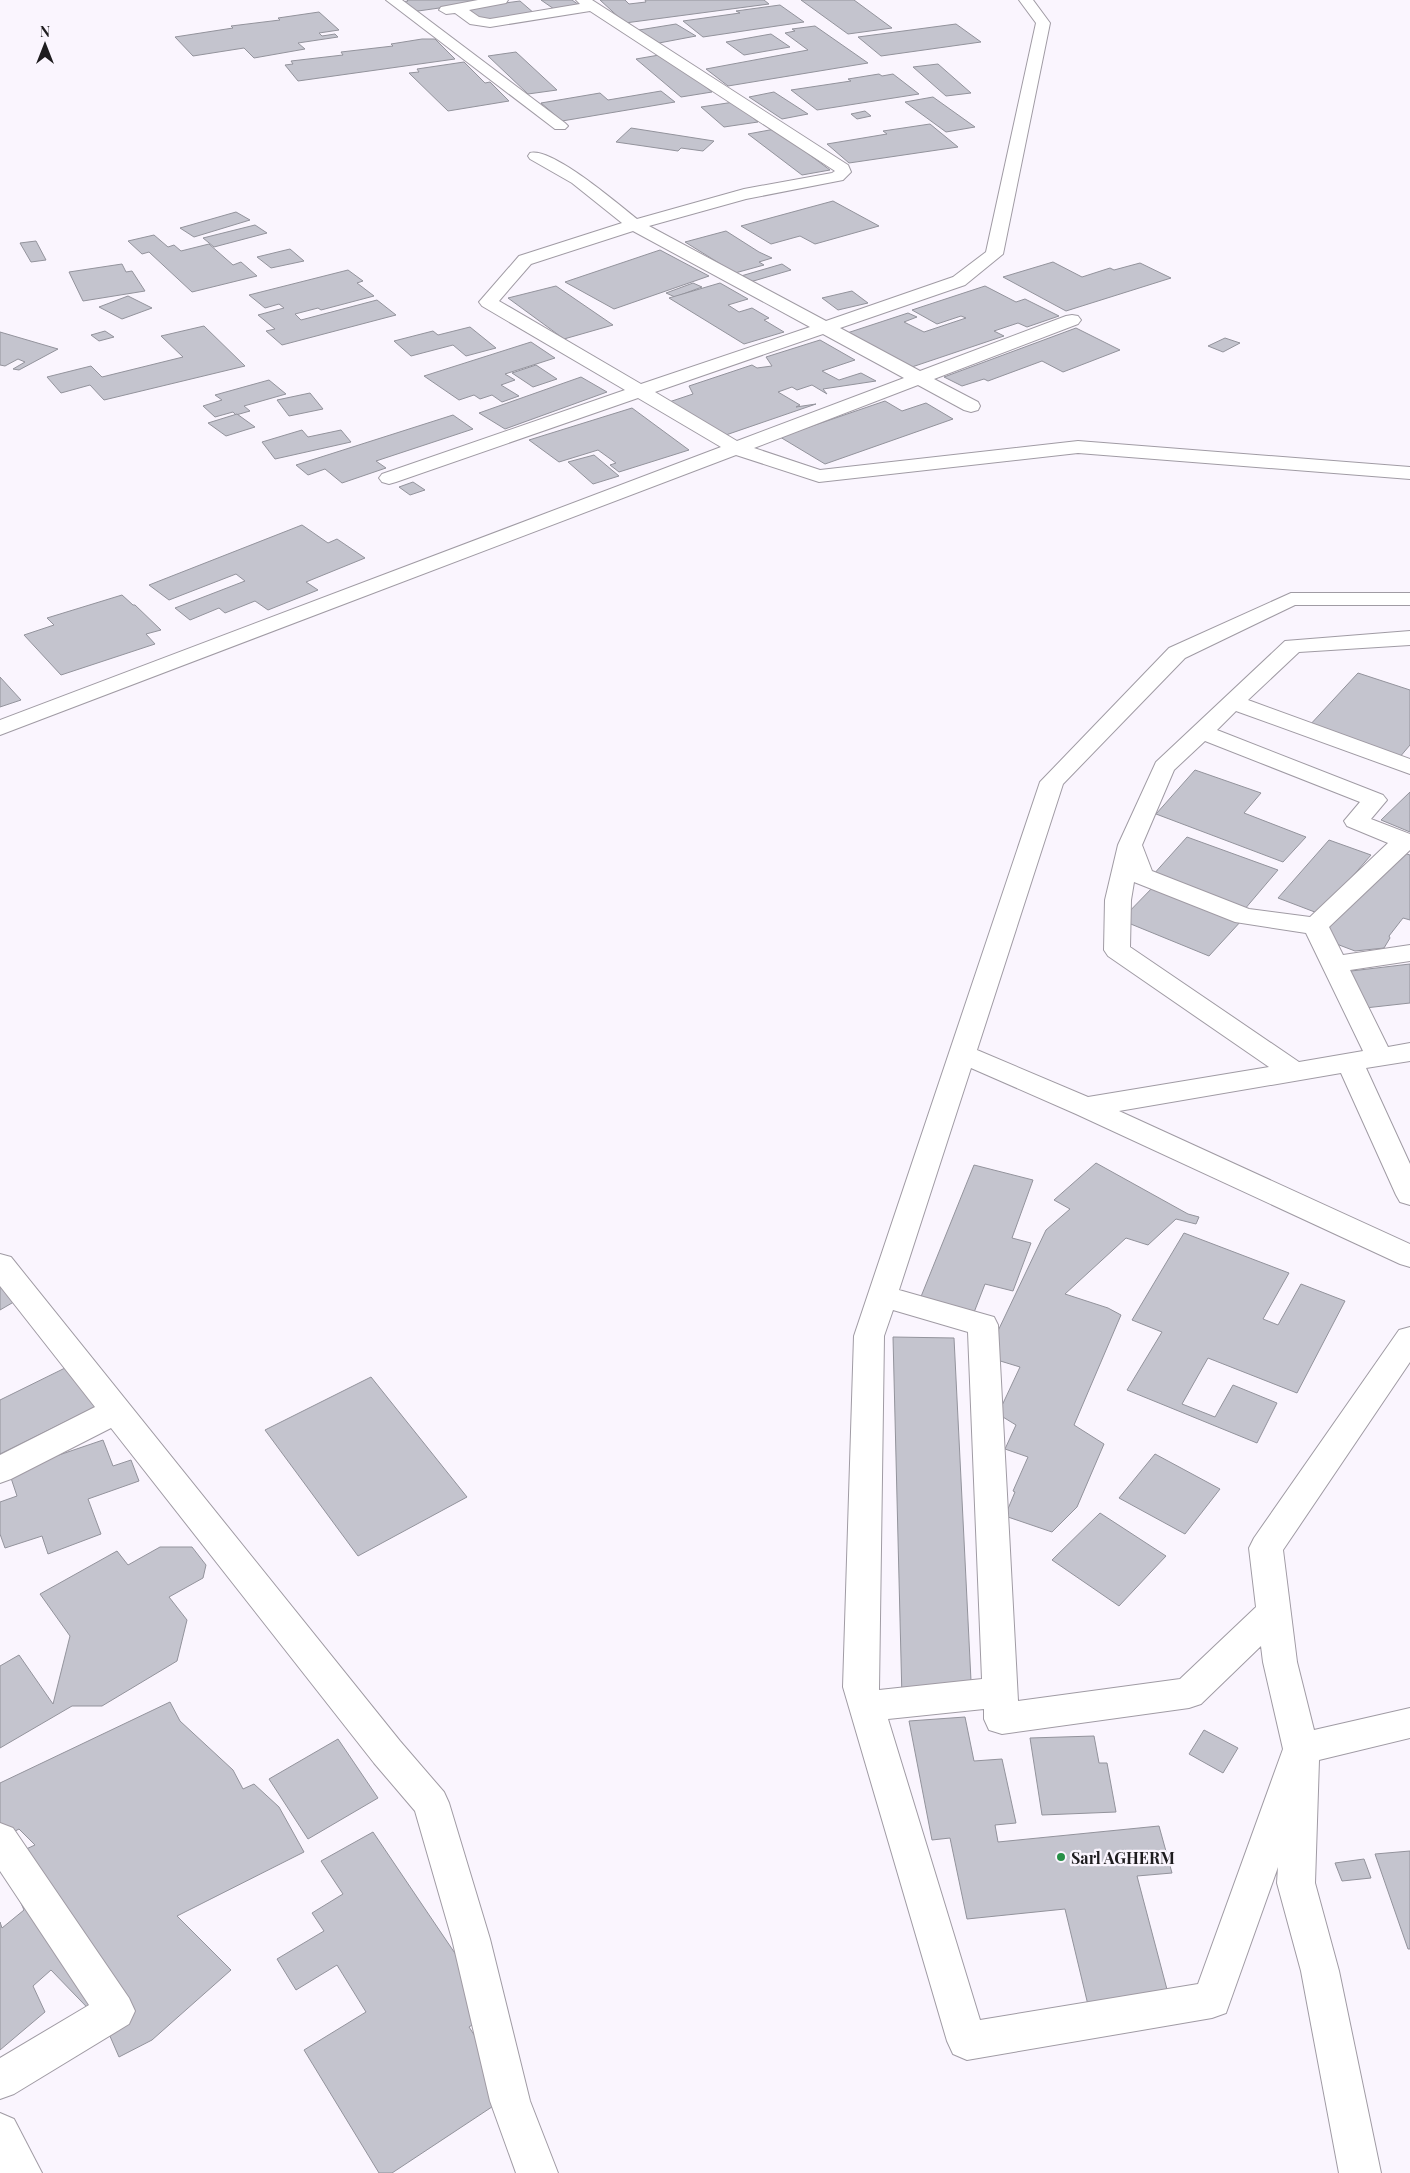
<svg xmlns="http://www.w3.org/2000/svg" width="1410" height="2173" viewBox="0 0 1410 2173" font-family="'Playfair Display',serif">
  <rect width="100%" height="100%" fill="#faf5fe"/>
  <g fill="#c4c4ce" stroke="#93939c">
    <path d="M407 0H496L411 12 401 2 408 1Z"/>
    <path d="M541 0H572L579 5 554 9Z"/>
    <path d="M600 0H625L629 4 646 2 645 0H764L769 4 625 23Z"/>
    <path d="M801 0H854L892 28 848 34Z"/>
    <path d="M520 1 535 14 475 22 461 9Z"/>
    <path d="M780 5 804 22 703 37 683 21 740 13 736 11Z"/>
    <path d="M319 12 339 30 319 33 322 36 335 34 338 37 298 43 305 49 254 58 244 48 193 56 175 37 233 28 231 26 280 20 278 18Z"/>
    <path d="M676 24 696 36 659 43 639 30Z"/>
    <path d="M956 24 981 42 881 56 858 37Z"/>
    <path d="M815 26 868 63 728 86 706 69 808 50 785 33 795 31 792 29Z"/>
    <path d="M771 34 790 47 744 55 726 42Z"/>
    <path d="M422 39H435L455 59 298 81 285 65 293 64 291 61 343 55 341 52 393 46 391 44Z"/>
    <path d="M516 52 557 90 528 94 488 56Z"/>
    <path d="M665 54 712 92 681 97 636 59Z"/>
    <path d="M464 62 485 83 490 82 509 101 448 111 409 73 419 72 417 69Z"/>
    <path d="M938 64 971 93 946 96 913 67Z"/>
    <path d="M879 74 882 76 893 74 919 94 817 110 791 90 851 81 848 79Z"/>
    <path d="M661 91 675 102 562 121 541 103 600 93 608 100Z"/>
    <path d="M774 92 808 114 782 119 749 97Z"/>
    <path d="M933 97 975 127 946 132 905 102Z"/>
    <path d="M734 102 758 122 724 127 701 107Z"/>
    <path d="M865 111 871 116 857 119 851 114Z"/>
    <path d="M930 124 958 147 849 163 827 144 887 134 883 131Z"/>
    <path d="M631 128 714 141 703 151 681 148 678 151 616 142Z"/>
    <path d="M775 129 830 170 802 175 748 134Z"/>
    <path d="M833 201 879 226 815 244 800 236 771 244 741 226Z"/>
    <path d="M236 212 250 220 194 237 180 228Z"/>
    <path d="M255 225 267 233 214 247 203 238Z"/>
    <path d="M726 231 759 252 772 258 759 262 764 265 735 273 685 242Z"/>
    <path d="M154 235 168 247 174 245 181 251 209 244 233 265 241 262 257 276 192 292 149 252 142 254 128 241Z"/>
    <path d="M36 241 46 260 31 262 20 243Z"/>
    <path d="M290 249 304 261 271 268 257 257Z"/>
    <path d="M660 250 709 276 614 309 565 282Z"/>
    <path d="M1053 262 1082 277 1110 268 1114 270 1140 263 1171 278 1066 311 1003 277Z"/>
    <path d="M122 264 126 272 132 271 145 291 83 301 69 272Z"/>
    <path d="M782 264 791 270 750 282 741 276Z"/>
    <path d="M348 270 363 281 357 283 374 296 321 310 318 308 295 314 301 320 377 300 396 315 282 345 266 331 275 329 258 315 284 308 279 304 265 308 249 295Z"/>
    <path d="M693 283 702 287 675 297 666 293Z"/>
    <path d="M720 283 748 299 728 305 739 312 752 308 769 318 764 320 784 332 744 344 669 298Z"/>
    <path d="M556 286 613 325 564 339 508 298Z"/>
    <path d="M985 286 1016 302 1025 299 1059 316 1027 327 1018 323 994 331 1004 336 900 371 838 336 908 313 917 317 904 322 924 332 966 318 961 316 937 324 912 310Z"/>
    <path d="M852 291 868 303 838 310 822 298Z"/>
    <path d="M128 296 152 308 122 319 99 307Z"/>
    <path d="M204 326 245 366 104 400 90 385 61 393 47 377 91 366 102 377 183 357 161 336Z"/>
    <path d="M470 327 496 348 466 356 453 345 411 356 394 341 433 331 438 335Z"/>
    <path d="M1076 328 1120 350 1063 372 1042 361 988 381 984 379 962 386 944 377Z"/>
    <path d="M105 331 114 337 99 341 91 335Z"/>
    <path d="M0 332 58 349 19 370 13 369 25 362 18 359 5 366 0 365Z"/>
    <path d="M1225 338 1240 343 1223 352 1208 346Z"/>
    <path d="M820 340 855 360 822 371 839 380 861 373 876 381 823 389 827 394 812 385 797 390 792 387 778 392 800 405 796 407 816 404 720 437 666 403 693 394 689 386 752 365 757 368 772 366 766 357Z"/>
    <path d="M531 342 555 358 505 374 515 380 501 385 519 396 502 402 492 395 480 399 474 395 459 400 424 376Z"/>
    <path d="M536 365 557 379 533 387 512 373Z"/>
    <path d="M581 377 607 392 505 429 479 413Z"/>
    <path d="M269 380 286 394 244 406 250 411 236 415 233 412 215 417 203 406 222 400 215 395Z"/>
    <path d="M310 393 323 409 289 416 277 400Z"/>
    <path d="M885 401 902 411 926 403 953 419 825 464 780 437Z"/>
    <path d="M632 408 689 450 619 472 610 465 616 463 598 450 559 462 529 440Z"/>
    <path d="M237 414 255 427 226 436 208 423Z"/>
    <path d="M453 415 473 429 376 461 386 468 342 483 325 469 308 475 296 465Z"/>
    <path d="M302 430 308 437 341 430 351 442 275 459 262 442Z"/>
    <path d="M594 455 619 476 593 484 568 462Z"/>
    <path d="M413 482 425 490 410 495 399 487Z"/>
    <path d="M302 525 328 543 337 539 365 558 306 582 318 590 268 610 255 601 225 613 219 608 190 620 175 608 245 581 236 574 169 600 149 585Z"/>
    <path d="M122 595 133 605H135L161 630 146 634 155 644 61 675 24 635 54 625 47 618Z"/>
    <path d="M1358 673 1410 690V745L1399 758 1308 727Z"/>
    <path d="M0 677 21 700 0 707Z"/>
    <path d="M1195 770 1261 793 1244 813 1306 837 1283 862 1156 814Z"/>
    <path d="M1410 792V832L1381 820Z"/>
    <path d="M1187 837 1278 870 1244 910 1152 876Z"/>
    <path d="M1329 840 1371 855 1320 914 1278 898Z"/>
    <path d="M1395 850 1410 855V920L1403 918 1389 936 1390 938 1384 948 1355 951 1318 937 1337 913 1350 907Z"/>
    <path d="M1155 885 1242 920 1209 956 1121 920Z"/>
    <path d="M1410 964V1003L1347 1010 1326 974Z"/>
    <path d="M1096 1163 1188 1214 1199 1217 1196 1224 1176 1219 1148 1245 1126 1238 1065 1294 1108 1308 1121 1315 1074 1425 1104 1444 1077 1507 1052 1532 1005 1516 1015 1492 1013 1491 1028 1457 1005 1449 1016 1425 998 1414 1020 1367 997 1360 987 1354 1046 1230 1070 1209 1054 1200Z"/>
    <path d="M974 1165 1033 1180 1012 1238 1031 1243 1013 1291 985 1284 968 1328 914 1314Z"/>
    <path d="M1184 1233 1289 1273 1263 1319 1278 1325 1301 1284 1345 1301 1297 1393 1208 1358 1182 1404 1215 1417 1233 1385 1277 1403 1257 1443 1127 1390 1162 1332 1132 1320Z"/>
    <path d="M0 1275 24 1296 0 1310Z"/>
    <path d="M893 1337 954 1338 972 1701 902 1699Z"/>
    <path d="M67 1367 95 1407 0 1454V1400Z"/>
    <path d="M371 1377 467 1497 358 1556 265 1430Z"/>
    <path d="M103 1440 113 1466 131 1460 139 1481 88 1499 101 1534 48 1554 42 1536 5 1548 0 1534V1502L17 1496 9 1472Z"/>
    <path d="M1155 1454 1220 1489 1185 1534 1119 1498Z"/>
    <path d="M1100 1513 1166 1556 1119 1606 1052 1560Z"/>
    <path d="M160 1547H192L206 1565 203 1578 169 1597 187 1620 177 1661 102 1706H72L0 1748V1666L19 1655 53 1704 70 1636 40 1594 117 1551 128 1565Z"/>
    <path d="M170 1702 180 1721 233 1770 243 1789 254 1784 279 1807 304 1852 177 1916 231 1970 152 2040 119 2057 106 2027 51 1970 33 1986 45 2012 0 2050V1922L2 1928 24 1910 2 1860 35 1845 19 1829 6 1836 0 1823V1783Z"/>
    <path d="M965 1717 974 1761 1002 1759 1016 1823 995 1825 998 1842 1159 1826 1172 1873 1137 1876 1169 1997 1088 2005 1065 1909 967 1919 950 1838 932 1840 909 1721Z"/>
    <path d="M1204 1730 1238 1748 1223 1773 1189 1754Z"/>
    <path d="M1094 1736 1099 1763H1107L1116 1812 1042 1815 1030 1738Z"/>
    <path d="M338 1739 378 1798 308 1839 269 1779Z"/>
    <path d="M373 1832 494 2011 469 2027 513 2093 392 2173H379L304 2050 366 2012 337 1965 296 1990 277 1959 324 1931 312 1913 343 1894 321 1861Z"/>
    <path d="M1410 1851V1949H1408L1375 1854Z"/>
    <path d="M1364 1859 1371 1878 1342 1881 1335 1863Z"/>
  </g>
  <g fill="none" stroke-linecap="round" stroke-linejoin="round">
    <g stroke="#a09ba4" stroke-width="2">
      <g id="minor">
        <path d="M386 0H402L565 123 568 126 565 129H555Z"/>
        <path d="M478 0H508L506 3 469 10 479 17 490 19 580 4 576 0H592L848 165 851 172 843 180 746 199 649 226 826 321 953 277 986 252 1036 23 1019 0H1033L1050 23 1003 254 965 285 840 328 920 371 1066 316 1072 315 1078 316 1081 320 1078 324 934 379 978 402 980 406 978 410 971 412 964 410 918 385 754 448 820 470 1078 441 1410 467V479L1078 453 819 482 736 455 0 735V720L721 447 638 398 396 482 389 484 382 482 379 478 382 474 625 390 482 306 479 302 519 256 622 223 572 183 530 159 528 156 530 153C552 147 618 204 637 219L744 189 832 173 835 171 590 11 490 27 470 24 455 13 446 14 439 10 441 7ZM633 231 810 327 641 384 499 301 531 264ZM823 334 904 378 737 441 655 392Z"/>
        <path d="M1291 593H1410V605H1295L1185 658 1063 784 977 1050 1088 1097 1269 1067 1108 956 1104 950 1105 900 1118 845 1156 762 1285 641 1410 631V645L1299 652 1248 700 1410 759V774L1236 711 1217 730 1383 795 1387 800 1371 819 1410 834V850L1329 927 1343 955 1410 945V961L1350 970 1388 1047 1410 1043V1061L1366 1068 1410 1164V1205L1400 1202 1396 1195 1341 1073 1119 1111 1410 1244V1267L1400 1264 1076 1114 971 1068 899 1290 994 1317 998 1325 1018 1701 1180 1679 1256 1607 1249 1548 1254 1538 1399 1330 1410 1327V1362L1283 1550 1297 1662 1314 1730 1410 1708V1738L1319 1760 1315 1883 1339 1971 1381 2173H1339L1301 1971 1277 1883 1278 1867 1226 2013 1212 2018 967 2060 953 2054 947 2041 843 1687 854 1336 1040 782 1169 648ZM1205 741 1360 802 1344 821 1347 826 1388 843 1310 917 1249 909 1152 871 1142 845 1174 770ZM1134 882 1235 922 1306 933 1363 1051 1299 1062 1130 947 1131 900ZM893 1310 968 1332 982 1679 879 1690 884 1336ZM1261 1646 1263 1662 1283 1749 1198 1984 980 2020 888 1719 984 1709V1719L989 1730 1002 1734 1189 1708 1201 1704Z"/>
        <path d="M0 1254 11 1257 400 1741 444 1792 449 1803 490 1939 530 2101 558 2173H516L490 2101 452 1939 415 1811 374 1763 111 1428 11 1479 0 1483V1455L95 1407 0 1286Z"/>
        <path d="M0 1823 13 1828 129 1998 135 2011 129 2024 14 2094 0 2099V2058L89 2005 0 1871Z"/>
        <path d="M0 2113 14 2119 42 2173H0Z"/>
      </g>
    </g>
    <use href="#minor" fill="#fff" fill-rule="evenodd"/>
  </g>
  <circle fill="#279047" stroke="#faf5fe" stroke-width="2" cx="1061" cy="1857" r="5"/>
  <g text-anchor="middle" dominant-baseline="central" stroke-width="4.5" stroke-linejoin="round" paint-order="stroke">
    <g font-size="16" font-weight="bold" fill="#1e1c1f" stroke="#faf5fe" text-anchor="start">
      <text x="1071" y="1857">Sarl AGHERM</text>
    </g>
  </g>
  <g transform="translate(45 45)" stroke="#faf5fe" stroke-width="4" paint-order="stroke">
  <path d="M0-4L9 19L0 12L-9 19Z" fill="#1e1c1f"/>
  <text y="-8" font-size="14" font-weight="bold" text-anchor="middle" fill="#1e1c1f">N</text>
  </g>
</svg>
